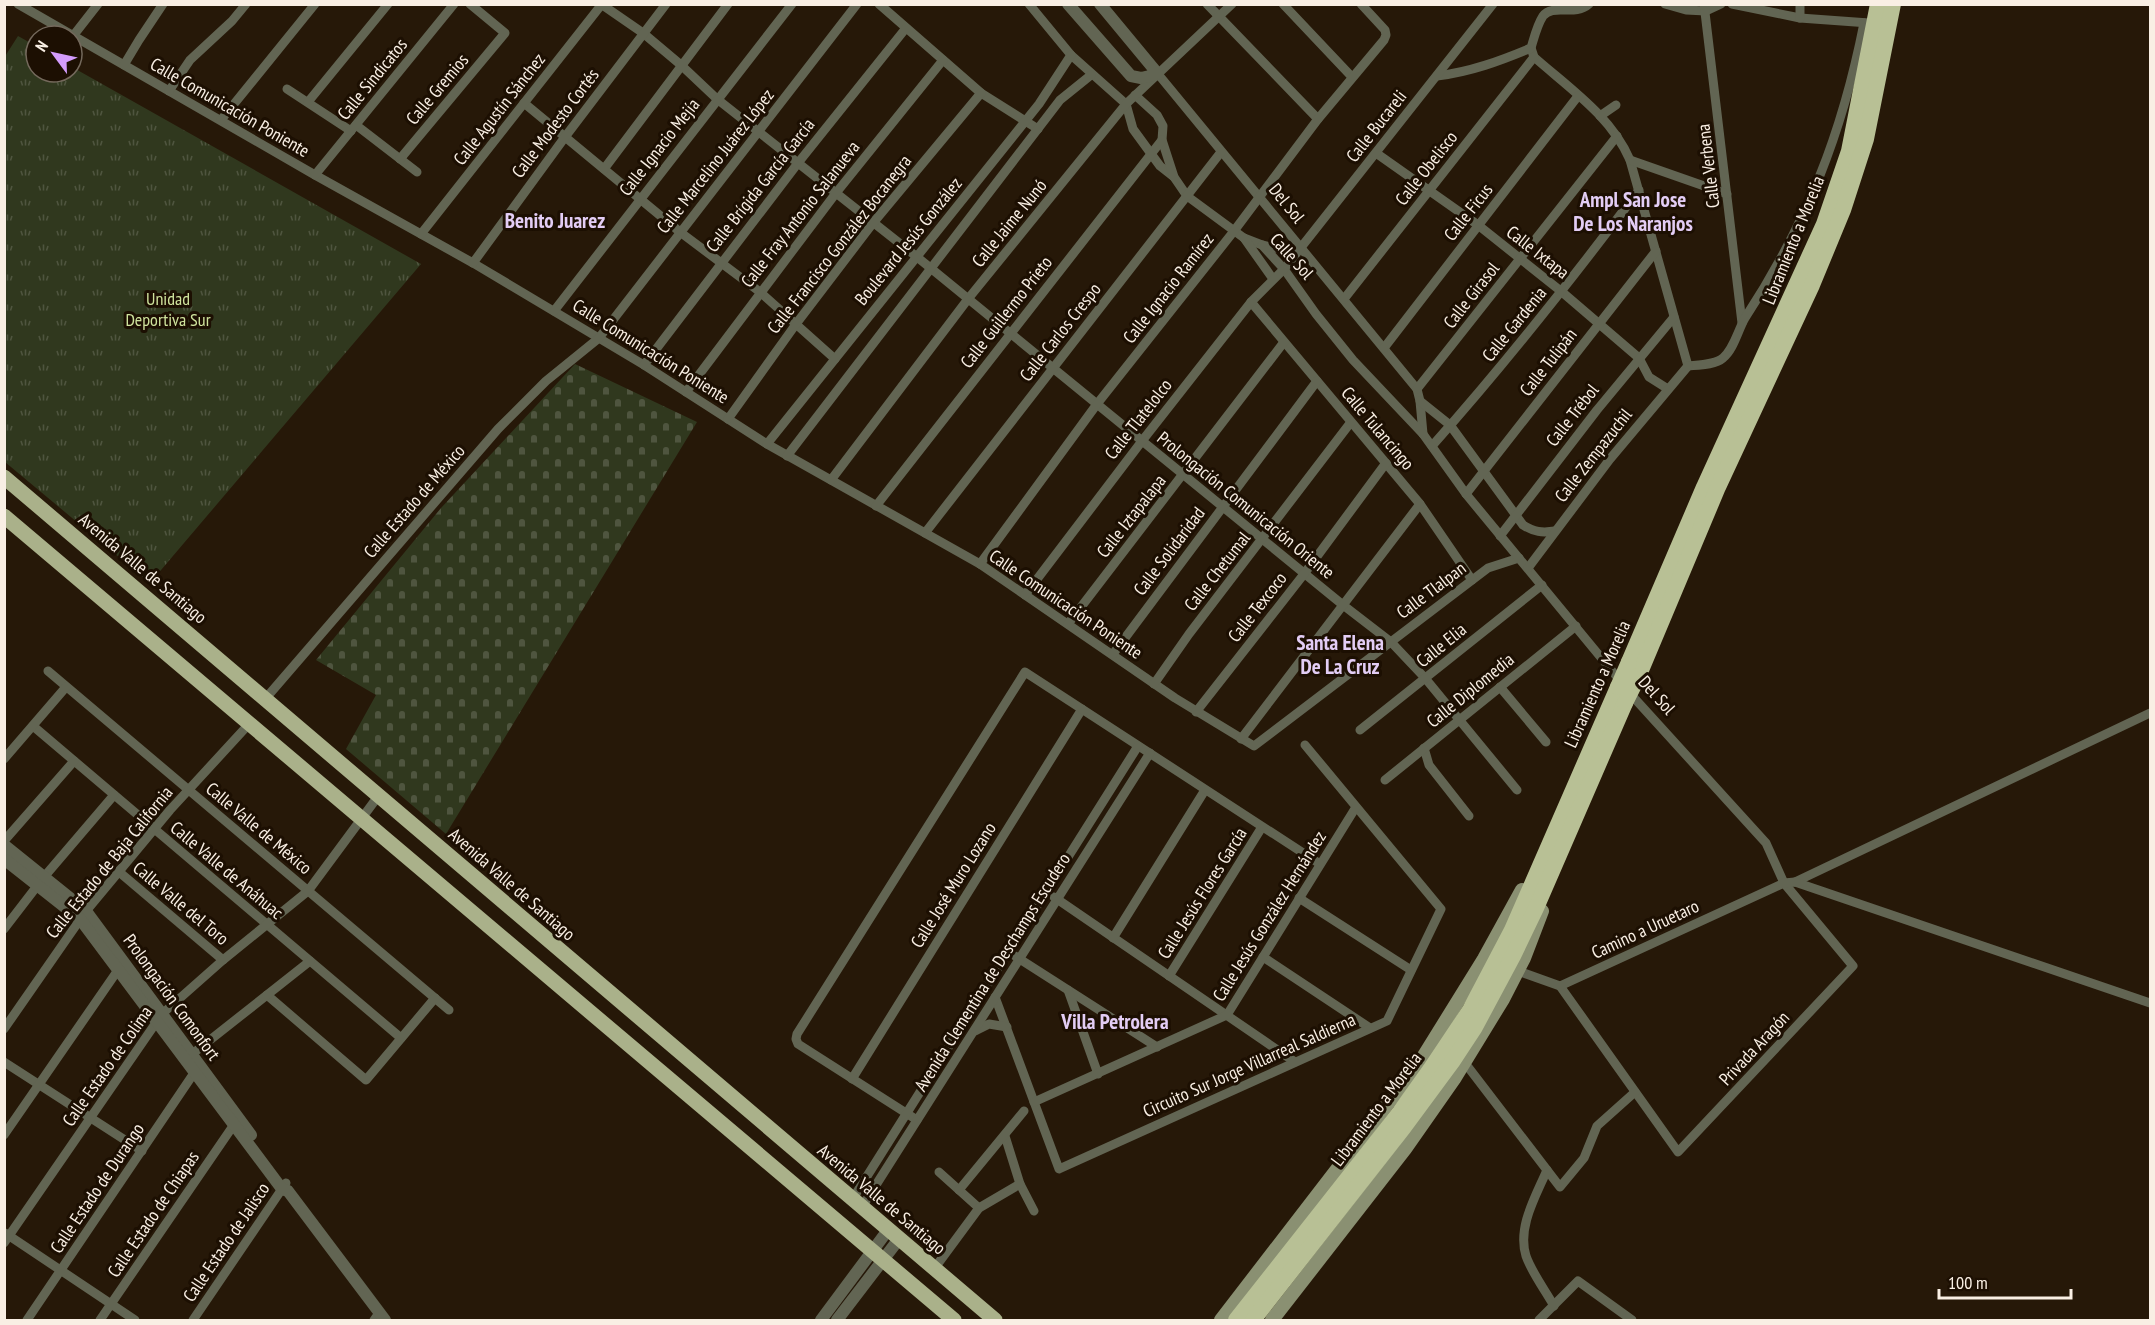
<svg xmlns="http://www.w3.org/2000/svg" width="2155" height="1325" viewBox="0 0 2155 1325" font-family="'PT Sans Narrow',sans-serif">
  <defs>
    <pattern id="grass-tufts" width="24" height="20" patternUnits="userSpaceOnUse" patternTransform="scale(1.5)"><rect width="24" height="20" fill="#30381e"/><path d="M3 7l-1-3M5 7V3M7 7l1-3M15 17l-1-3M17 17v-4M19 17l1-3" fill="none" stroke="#4f553f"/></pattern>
    <pattern id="cemetery-stones" width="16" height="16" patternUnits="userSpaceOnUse" patternTransform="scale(1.5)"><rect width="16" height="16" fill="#30381e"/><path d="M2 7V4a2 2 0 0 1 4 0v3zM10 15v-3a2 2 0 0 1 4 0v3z" fill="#4f553f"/></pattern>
  </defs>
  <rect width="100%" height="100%" fill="#261808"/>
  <path fill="url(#grass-tufts)" d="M18 36 36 46V72H72V67L421 264 150 583 5 462 4 58Z"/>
  <path fill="url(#cemetery-stones)" d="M575 364 697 422 446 834 346 749 376 695 316 660 441 508Z"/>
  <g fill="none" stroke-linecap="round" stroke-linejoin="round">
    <g stroke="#626553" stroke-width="9">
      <path d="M18 4 315 175 473 263 644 365 767 444 980 564 1175 698 1254 746 1488 568 1519 558"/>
      <path d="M601 4 643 33 681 65 717 99 917 257 1343 605 1391 642 1425 678 1517 790"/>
      <path d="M879 4 981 93 1038 129"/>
      <path d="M1029 4 1071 55 1126 104 1133 129 1160 166 1174 177"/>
      <path d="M1207 4 1318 119"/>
      <path d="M1283 4 1352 77"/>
      <path d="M1665 4 1686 10 1706 11 1721 4"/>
      <path d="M1704 4 1742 323"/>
      <path d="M1732 4 1800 18 1869 23"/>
      <path d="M1800 4V18"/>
      <path d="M73 36 98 4"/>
      <path d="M1531 48 1534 57C1569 88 1611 116 1630 160L1688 366"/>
      <path d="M124 65 139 40 163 4"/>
      <path d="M1158 74 1417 389 1420 401 1423 434"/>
      <path d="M1437 76C1470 72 1500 61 1531 48 1534 38 1537 25 1543 16 1553 3 1575 17 1589 4"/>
      <path d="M287 89 351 131"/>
      <path d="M169 91 190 60 232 21 246 4"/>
      <path d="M1135 95 1157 115 1163 126 1162 140 1174 177 1187 196 1244 238 1262 245 1284 269 1316 314 1353 360 1423 434 1466 494 1636 700 1766 843 1784 883 1853 966 1678 1152 1560 986"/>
      <path d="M308 102 388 4"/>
      <path d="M524 103 680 232 760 292 835 359"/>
      <path d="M1600 116 1616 105"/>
      <path d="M221 120 315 4"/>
      <path d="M356 125 417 172"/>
      <path d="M1376 153 1478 225 1562 292 1639 358 1649 377 1668 389"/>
      <path d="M400 159 505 33 470 4"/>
      <path d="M1630 160 1727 194"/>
      <path d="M604 169 728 4"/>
      <path d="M315 175 454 4"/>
      <path d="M421 234 602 4"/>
      <path d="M1244 238 1273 279"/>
      <path d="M1262 245 1296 253"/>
      <path d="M473 263 565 137 666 4"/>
      <path d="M1344 299 1534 57"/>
      <path d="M1251 302 1420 504 1472 580"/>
      <path d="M554 311 792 4"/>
      <path d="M1384 348 1578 96"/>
      <path d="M644 365 798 163 906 28"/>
      <path d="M1688 366C1699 365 1715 365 1723 358 1734 349 1738 330 1745 318 1807 223 1842 134 1864 23"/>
      <path d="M1417 389 1617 136"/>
      <path d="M686 392 836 193 943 60"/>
      <path d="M1420 401 1450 425 1523 525C1534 532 1542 533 1555 531"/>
      <path d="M728 419 796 324 873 223 981 93"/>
      <path d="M767 444 1039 104 1071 55"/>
      <path d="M1432 446C1505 364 1573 278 1639 190"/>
      <path d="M787 456 1060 100 1091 75"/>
      <path d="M831 480 968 299 1126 104 1232 4"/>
      <path d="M1466 494 1656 251"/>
      <path d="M876 506 1162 140"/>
      <path d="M925 533 1221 152"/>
      <path d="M1500 536 1597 410 1674 317"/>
      <path d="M980 564 1097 404 1234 231 1318 119 1384 40 1386 35 1385 30 1361 4"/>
      <path d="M1528 568 1610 459 1688 366"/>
      <path d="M1025 595 1142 441 1251 302 1284 269 1493 4"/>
      <path d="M1068 624 1284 342"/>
      <path d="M1113 654 1317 381"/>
      <path d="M48 671 449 1010"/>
      <path d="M1154 684 1189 634 1351 422"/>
      <path d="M1500 687 1546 742"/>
      <path d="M266 698 498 429 546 381 599 338 857 4"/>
      <path d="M1196 712 1304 574 1386 463"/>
      <path d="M33 726 401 1038"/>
      <path d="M1360 730 1542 585"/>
      <path d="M1241 739 1420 504"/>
      <path d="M1424 748 1429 765 1469 816"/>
      <path d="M4 759 66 687"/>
      <path d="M1385 780 1576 626"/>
      <path d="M4 841 74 761"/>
      <path d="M118 871 223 960"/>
      <path d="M1795 882 2150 713"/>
      <path d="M1054 897 1295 1062"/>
      <path d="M1299 898 1411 970"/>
      <path d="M4 929 44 877 114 795"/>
      <path d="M1113 938 1205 790"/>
      <path d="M1015 956 1157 1047"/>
      <path d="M1263 957 1370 1028"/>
      <path d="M1518 971 1560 986 1784 883 1795 882 2150 1003"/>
      <path d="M1169 976 1262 827"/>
      <path d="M1068 990 1098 1074"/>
      <path d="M267 995 366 1080 435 998"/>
      <path d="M995 997 1059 1169 1387 1021 1441 909 1305 745"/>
      <path d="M4 1029 86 911 170 810 249 724"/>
      <path d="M975 1031 989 1024 1007 1027"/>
      <path d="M191 1055 310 961"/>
      <path d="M4 1062 142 1151"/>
      <path d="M1465 1063 1560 1187 1584 1158 1597 1126 1635 1092"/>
      <path d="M852 1079 1082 709"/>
      <path d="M1034 1102 1227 1015 1356 807"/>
      <path d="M917 1120 798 1044 796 1039 797 1034 1025 672 1320 864"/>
      <path d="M4 1135 118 970"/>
      <path d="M1005 1136 1020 1184 1034 1211"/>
      <path d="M1547 1170C1536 1196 1517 1227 1526 1256 1532 1273 1545 1290 1554 1306"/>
      <path d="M939 1172 979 1208"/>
      <path d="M959 1190 1024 1111"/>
      <path d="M852 1200 1138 746"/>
      <path d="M862 1207 1150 753"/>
      <path d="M5 1233 135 1320"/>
      <path d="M4 1243 162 1014 223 960 308 891 379 795"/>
      <path d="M934 1269 979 1208 1020 1184"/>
      <path d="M27 1320 194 1073"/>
      <path d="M100 1320 233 1126"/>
      <path d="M193 1320 286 1183"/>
      <path d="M374 1320 379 1313"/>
      <path d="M1539 1320 1578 1281 1632 1320"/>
    </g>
    <g stroke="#626553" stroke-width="12">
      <path d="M1068 4 1131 76 1141 78 1158 74 1100 4"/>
      <path d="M4 845 86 911 251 1135"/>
      <path d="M4 859 80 919 282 1189 288 1191 385 1320"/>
      <path d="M821 1320 888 1230"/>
      <path d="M837 1320 899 1239"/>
    </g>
    <g stroke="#8a9072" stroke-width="14">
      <path d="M1221 1320 1422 1059 1484 959 1522 890"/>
      <path d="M1272 1320 1405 1149 1454 1079 1503 999 1524 958 1542 911"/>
    </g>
    <g stroke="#aab18a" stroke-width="15">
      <path d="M4 477 995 1320"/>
      <path d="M4 516 954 1320"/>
    </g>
    <g stroke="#b8c095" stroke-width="16">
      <path d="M1629 662 1704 487 1824 224 1849 151 1878 4"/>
      <path d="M1639 675 1718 487 1812 285 1843 210 1866 139 1893 4"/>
      <path d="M1236 1320 1400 1112 1430 1070 1470 1010 1512 930 1618 687"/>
      <path d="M1253 1320 1404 1127 1452 1062 1475 1027 1513 956 1536 908 1625 703"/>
    </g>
    <g stroke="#b8c095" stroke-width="16">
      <path d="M1618 687 1629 662"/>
      <path d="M1625 703 1639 675"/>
    </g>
  </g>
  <g text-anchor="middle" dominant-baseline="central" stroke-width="6" stroke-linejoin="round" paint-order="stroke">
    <g font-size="18" fill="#f9efe4" stroke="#1c0f02">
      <text transform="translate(372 79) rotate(-51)">Calle Sindicatos</text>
      <text transform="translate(437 89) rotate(-50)">Calle Gremios</text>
      <text transform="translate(230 107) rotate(30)">Calle Comunicación Poniente</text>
      <text transform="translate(499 109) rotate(-52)">Calle Agustín Sánchez</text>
      <text transform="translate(555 123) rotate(-53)">Calle Modesto Cortés</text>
      <text transform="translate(1376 126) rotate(-52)">Calle Bucareli</text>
      <text transform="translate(659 147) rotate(-52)">Calle Ignacio Mejía</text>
      <text transform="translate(715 161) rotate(-52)">Calle Marcelino Juárez López</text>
      <text transform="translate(1708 166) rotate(-97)">Calle Verbena</text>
      <text transform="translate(1426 168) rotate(-52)">Calle Obelisco</text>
      <text transform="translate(760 185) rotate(-52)">Calle Brígida García García</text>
      <text transform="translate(1287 203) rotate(51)">Del Sol</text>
      <text transform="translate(1468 212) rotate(-52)">Calle Ficus</text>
      <text transform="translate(800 214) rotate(-52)">Calle Fray Antonio Salanueva</text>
      <text transform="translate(1009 223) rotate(-51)">Calle Jaime Nunó</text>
      <text transform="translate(1793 240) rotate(-68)">Libramiento a Morelia</text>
      <text transform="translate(908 241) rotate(-51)">Boulevard Jesús González</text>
      <text transform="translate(839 244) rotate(-52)">Calle Francisco González Bocanegra</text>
      <text transform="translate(1538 252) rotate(38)">Calle Ixtapa</text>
      <text transform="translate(1292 256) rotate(48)">Calle Sol</text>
      <text transform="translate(1168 288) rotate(-52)">Calle Ignacio Ramírez</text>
      <text transform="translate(1471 295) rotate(-52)">Calle Girasol</text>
      <text transform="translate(1006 312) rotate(-52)">Calle Guillermo Prieto</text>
      <text transform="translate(1514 324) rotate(-51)">Calle Gardenia</text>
      <text transform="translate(1060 332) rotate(-52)">Calle Carlos Crespo</text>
      <text transform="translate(651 351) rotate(32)">Calle Comunicación Poniente</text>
      <text transform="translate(1548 362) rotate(-52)">Calle Tulipán</text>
      <text transform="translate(1572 415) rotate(-52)">Calle Trébol</text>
      <text transform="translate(1138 419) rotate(-52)">Calle Tlatelolco</text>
      <text transform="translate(1378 428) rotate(50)">Calle Tulancingo</text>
      <text transform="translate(1593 455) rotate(-52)">Calle Zempazuchil</text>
      <text transform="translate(414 501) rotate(-49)">Calle Estado de México</text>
      <text transform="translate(1246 505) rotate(39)">Prolongación Comunicación Oriente</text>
      <text transform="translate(1131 516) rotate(-52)">Calle Iztapalapa</text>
      <text transform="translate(1169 551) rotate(-53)">Calle Solidaridad</text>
      <text transform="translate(143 568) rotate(40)">Avenida Valle de Santiago</text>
      <text transform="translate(1217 571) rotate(-52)">Calle Chetumal</text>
      <text transform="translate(1431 590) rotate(-37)">Calle Tlalpan</text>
      <text transform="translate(1066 604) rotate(34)">Calle Comunicación Poniente</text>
      <text transform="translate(1257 607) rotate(-52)">Calle Texcoco</text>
      <text transform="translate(1441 645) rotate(-39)">Calle Elia</text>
      <text transform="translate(1597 684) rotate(-66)">Libramiento a Morelia</text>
      <text transform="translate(1470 690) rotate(-39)">Calle Diplomedia</text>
      <text transform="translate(1657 695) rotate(48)">Del Sol</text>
      <text transform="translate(259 828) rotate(40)">Calle Valle de México</text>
      <text transform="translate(109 862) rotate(-51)">Calle Estado de Baja California</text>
      <text transform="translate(227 870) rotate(40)">Calle Valle de Anáhuac</text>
      <text transform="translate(512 884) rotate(41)">Avenida Valle de Santiago</text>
      <text transform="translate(953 885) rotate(-58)">Calle José Muro Lozano</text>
      <text transform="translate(1202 893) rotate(-58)">Calle Jesús Flores García</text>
      <text transform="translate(181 903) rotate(40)">Calle Valle del Toro</text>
      <text transform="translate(1269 916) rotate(-58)">Calle Jesús González Hernández</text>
      <text transform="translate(1645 929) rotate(-25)">Camino a Uruetaro</text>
      <text transform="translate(992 972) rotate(-58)">Avenida Clementina de Deschamps Escudero</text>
      <text transform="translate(172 997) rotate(54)">Prolongación Comonfort</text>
      <text transform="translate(1754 1048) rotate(-47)">Privada Aragón</text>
      <text transform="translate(1249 1065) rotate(-24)">Circuito Sur Jorge Villarreal Saldierna</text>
      <text transform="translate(107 1066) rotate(-55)">Calle Estado de Colima</text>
      <text transform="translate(1376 1109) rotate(-53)">Libramiento a Morelia</text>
      <text transform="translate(97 1188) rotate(-56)">Calle Estado de Durango</text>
      <text transform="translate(882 1199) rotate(40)">Avenida Valle de Santiago</text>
      <text transform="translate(153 1214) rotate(-56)">Calle Estado de Chiapas</text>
      <text transform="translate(226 1242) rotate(-56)">Calle Estado de Jalisco</text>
    </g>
    <g font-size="18" fill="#cfe39d" stroke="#1c0f02">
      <text x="168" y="298">Unidad<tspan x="168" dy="21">Deportiva Sur</tspan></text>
    </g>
    <g font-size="21" font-weight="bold" fill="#e3cdf5" stroke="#1c0f02">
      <text x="1633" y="199">Ampl San Jose<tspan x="1633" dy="24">De Los Naranjos</tspan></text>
      <text x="555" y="220">Benito Juarez</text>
      <text x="1340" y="642">Santa Elena<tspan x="1340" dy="24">De La Cruz</tspan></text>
      <text x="1115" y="1021">Villa Petrolera</text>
    </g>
  </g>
  <rect width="2155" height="1325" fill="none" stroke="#f9efe4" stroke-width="12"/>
  <g transform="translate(54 54) rotate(303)"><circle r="28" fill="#1c0f02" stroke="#74695c" stroke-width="1.5"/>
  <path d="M0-4.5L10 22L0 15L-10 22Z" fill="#d39cfc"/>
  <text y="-9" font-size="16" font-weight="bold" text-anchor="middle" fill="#f9efe4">N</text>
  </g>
  <path d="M1939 1289v9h132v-9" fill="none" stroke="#f9efe4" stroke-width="3"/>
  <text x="1948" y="1289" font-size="18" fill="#f9efe4" stroke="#1c0f02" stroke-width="4.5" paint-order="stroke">100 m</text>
</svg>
